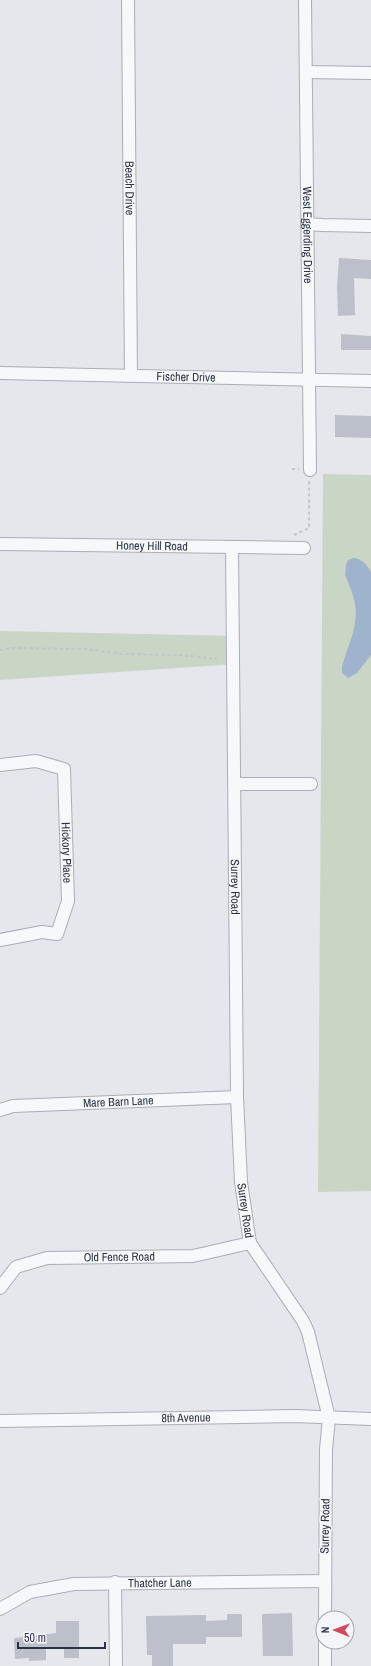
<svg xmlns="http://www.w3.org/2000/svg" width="371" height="1666" viewBox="0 0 371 1666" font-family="'Archivo Narrow',sans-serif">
  <rect width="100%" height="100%" fill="#e4e7ec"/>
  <g fill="#c9d6c5">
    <path d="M323 474 371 475V1191L318 1192Z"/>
    <path d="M0 631 236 636V664L0 680Z"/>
  </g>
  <path fill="#9fb4cc" d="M353 558C363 559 366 564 371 572V655L357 673 348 678 342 673V667C347 647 359 626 355 605 354 595 349 585 345 575L346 565 348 560Z"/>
  <g fill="#bbc0ca">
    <path d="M339 258 371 260V279L354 278 355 315 338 316 337 287Z"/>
    <path d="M341 334 371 336V350H341Z"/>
    <path d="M335 415 371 416V438L335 437Z"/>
    <path d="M292 1613 293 1656H263L262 1614Z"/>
    <path d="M227 1614H242V1637H206V1644H173V1666H152V1655H147L146 1616 206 1615V1621L227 1620Z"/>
    <path d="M56 1621H79V1658H64V1647H46V1660L29 1661V1658L15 1659 14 1638 56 1633Z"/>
  </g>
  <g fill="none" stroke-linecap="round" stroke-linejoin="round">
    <g stroke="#a9aeb7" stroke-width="14">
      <g id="minor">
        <path id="s1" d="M128 0 131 376"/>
        <path id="s2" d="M305 0 310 470"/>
        <path d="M306 72 371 73"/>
        <path d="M307 224 322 225 371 226"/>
        <path id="s3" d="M0 373 371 381"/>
        <path id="s4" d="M0 544 304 548"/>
        <path id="s5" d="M232 547 237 1097 241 1182 250 1243 303 1321 308 1332 329 1418 326 1449 325 1618"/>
        <path id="s6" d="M0 765 36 761 64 769 68 901 57 934 42 932 0 940"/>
        <path d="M234 784H311"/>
        <path id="s7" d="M0 1110 13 1106 237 1097"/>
        <path id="s8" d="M0 1288 16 1267 47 1258 193 1256 250 1243"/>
        <path id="s9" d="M0 1421 294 1416 371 1419"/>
        <path d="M115 1582 116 1666"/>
        <path id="s10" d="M0 1609 30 1592 74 1584 324 1581"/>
        <path d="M325 1642V1666"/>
      </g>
    </g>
    <g stroke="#c2c5cb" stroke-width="2" stroke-dasharray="3 3" stroke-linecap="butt">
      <path d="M292 469H299"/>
      <path d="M294 535 309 528V481"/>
      <path d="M0 650 13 648 87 649 121 654 179 655 217 659"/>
    </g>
    <use href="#minor" stroke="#f7f8fa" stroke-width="12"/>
  </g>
  <g text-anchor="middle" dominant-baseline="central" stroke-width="3" stroke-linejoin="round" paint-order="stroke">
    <g font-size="12" fill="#2b3445" stroke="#f4f6f9">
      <text stroke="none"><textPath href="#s1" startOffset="188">Beach Drive</textPath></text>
      <text stroke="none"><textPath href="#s2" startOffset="235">West Eggerding Drive</textPath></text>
      <text stroke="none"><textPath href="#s3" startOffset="186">Fischer Drive</textPath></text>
      <text stroke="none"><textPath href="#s4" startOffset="152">Honey Hill Road</textPath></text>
      <text stroke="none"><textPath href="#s6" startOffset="149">Hickory Place</textPath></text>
      <text stroke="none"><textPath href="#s5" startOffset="340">Surrey Road</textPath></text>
      <text stroke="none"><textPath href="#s7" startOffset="119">Mare Barn Lane</textPath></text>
      <text stroke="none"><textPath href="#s5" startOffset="664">Surrey Road</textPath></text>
      <text stroke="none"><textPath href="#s8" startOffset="131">Old Fence Road</textPath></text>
      <text stroke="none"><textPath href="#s9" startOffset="186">8th Avenue</textPath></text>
      <text transform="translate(325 1526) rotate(-89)">Surrey Road</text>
      <text stroke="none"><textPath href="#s10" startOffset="165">Thatcher Lane</textPath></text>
    </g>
  </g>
  <g transform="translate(335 1630) rotate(271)"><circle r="19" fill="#f4f6f9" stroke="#a4a8b1"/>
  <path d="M0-3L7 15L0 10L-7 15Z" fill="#d1495b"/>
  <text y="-6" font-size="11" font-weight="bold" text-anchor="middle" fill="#2b3445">N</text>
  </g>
  <path d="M18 1642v6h87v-6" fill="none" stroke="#2b3445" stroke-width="2"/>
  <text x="24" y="1642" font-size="12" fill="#2b3445" stroke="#f4f6f9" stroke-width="3" paint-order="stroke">50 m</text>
</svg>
